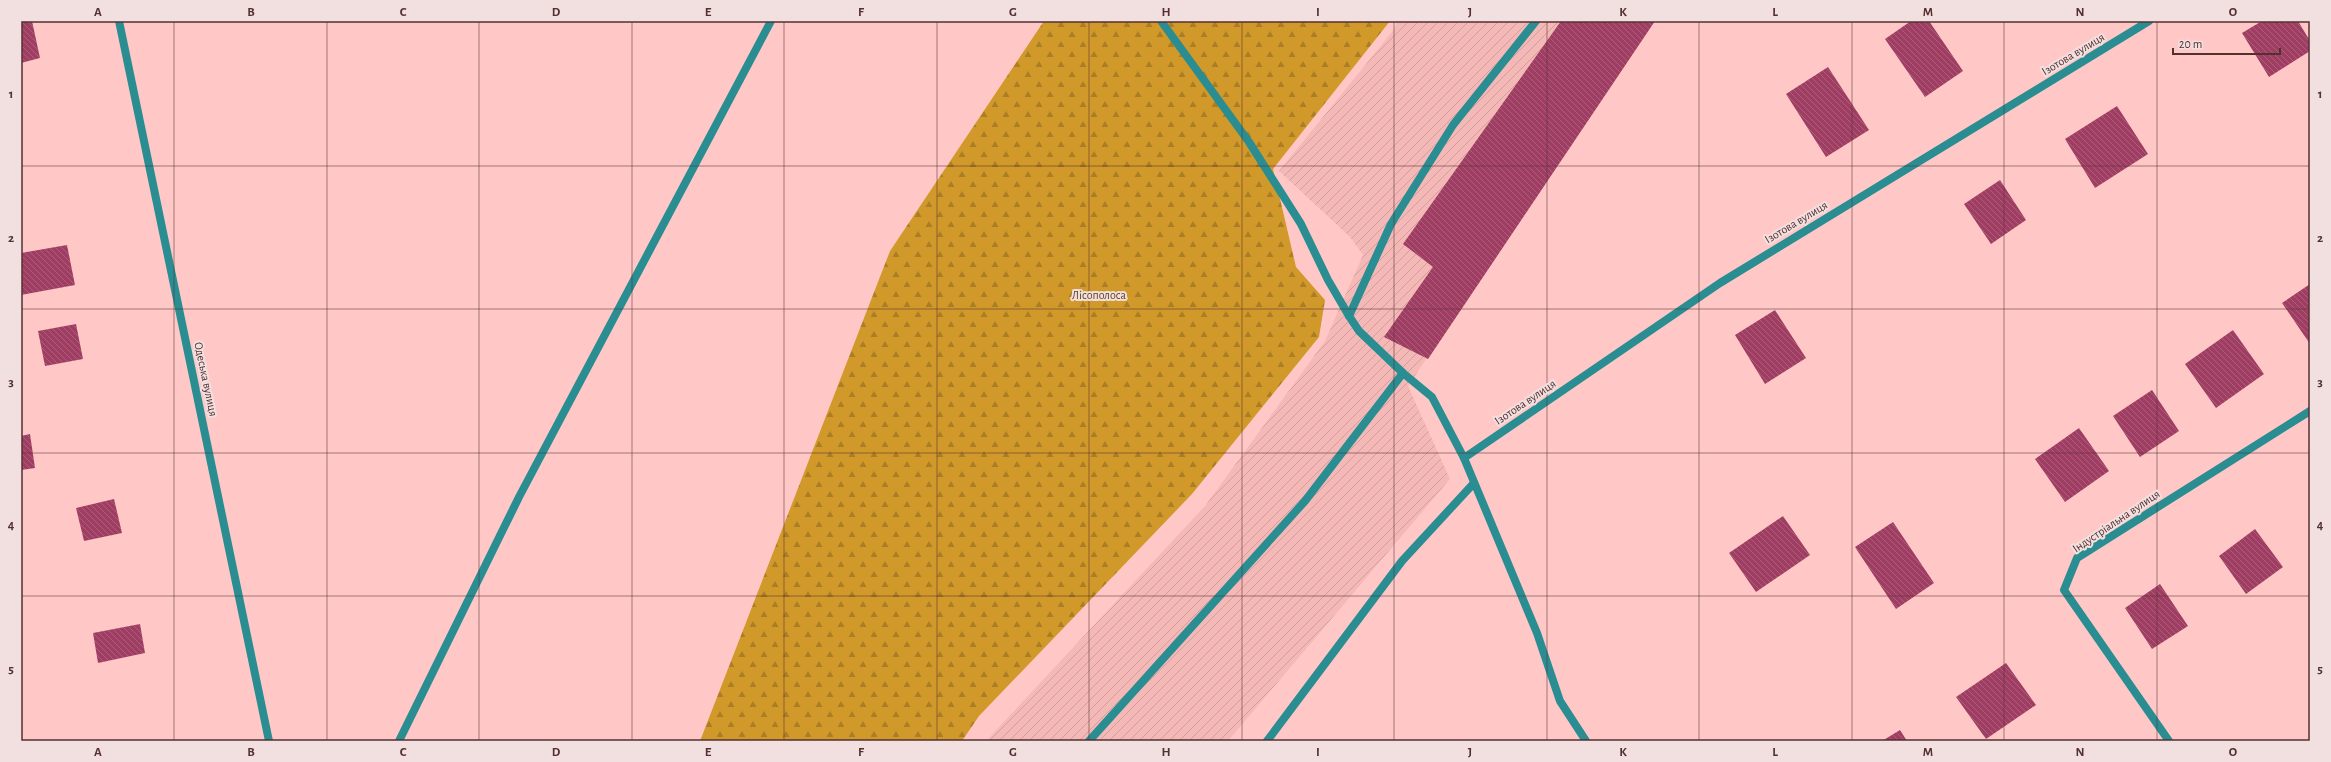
<svg xmlns="http://www.w3.org/2000/svg" width="2331" height="762" viewBox="0 0 2331 762" font-family="'Alegreya Sans',sans-serif">
  <defs>
    <pattern id="industrial-furrows" width="10" height="10" patternUnits="userSpaceOnUse"><rect width="10" height="10" fill="#f4b8b7"/><path d="M-1 1l2-2M0 10L10 0M9 11l2-2" fill="none" stroke="#d39e9e"/></pattern>
    <pattern id="forest-firs" width="22" height="20" patternUnits="userSpaceOnUse"><rect width="22" height="20" fill="#d09929"/><path d="M5 1l3.5 6h-7zM16 11l3.5 6h-7z" fill="#ab7d24"/></pattern>
    <pattern id="building-back-hatch" width="6" height="6" patternUnits="userSpaceOnUse"><rect width="6" height="6" fill="#a03d62"/><path d="M-1 5l2 2M0 0l6 6M5-1l2 2" fill="none" stroke="#ab5e7a"/></pattern>
  </defs>
  <rect width="100%" height="100%" fill="#ffc8c7"/>
  <path fill="url(#industrial-furrows)" d="M1398 21H1655L1408 386 1450 479 1228 741H986L1205 506 1325 341 1363 255 1350 237 1279 171 1392 32Z"/>
  <path fill="url(#forest-firs)" d="M1044 21H1390L1273 169 1296 267 1325 300 1319 337 1192 494 979 716 962 741H700L890 251Z"/>
  <g fill="url(#building-back-hatch)">
    <path d="M21 21H32L40 58 21 63Z"/>
    <path d="M1561 21H1655L1428 359 1384 337 1433 267 1403 244Z"/>
    <path d="M1911 21H1929L1963 71 1925 97 1885 39Z"/>
    <path d="M2262 21H2298L2310 41V51L2269 77 2242 33Z"/>
    <path d="M1828 67 1869 130 1826 157 1786 94Z"/>
    <path d="M2117 106 2148 154 2095 188 2065 139Z"/>
    <path d="M2000 180 2026 220 1991 244 1964 204Z"/>
    <path d="M67 245 75 285 21 295V253Z"/>
    <path d="M2310 284V344L2282 303Z"/>
    <path d="M1775 310 1806 358 1765 384 1735 335Z"/>
    <path d="M76 324 83 359 45 366 38 331Z"/>
    <path d="M2233 330 2264 374 2216 408 2185 364Z"/>
    <path d="M2152 390 2179 431 2140 457 2113 416Z"/>
    <path d="M2079 428 2109 471 2065 502 2035 459Z"/>
    <path d="M30 434 35 468 21 470V436Z"/>
    <path d="M114 499 122 533 84 541 76 508Z"/>
    <path d="M1783 516 1810 555 1756 592 1729 553Z"/>
    <path d="M1893 522 1934 583 1896 609 1855 547Z"/>
    <path d="M2255 529 2283 567 2246 594 2219 556Z"/>
    <path d="M2160 584 2188 626 2152 649 2125 608Z"/>
    <path d="M140 624 145 653 98 663 93 633Z"/>
    <path d="M2006 663 2036 705 1986 739 1956 697Z"/>
    <path d="M1900 730 1907 741H1882Z"/>
  </g>
  <g fill="none" stroke-linecap="round" stroke-linejoin="round">
    <g stroke="#298d92" stroke-width="8">
      <path d="M1349 316 1391 224 1453 125 1536 21"/>
      <path d="M1089 741 1305 501 1403 373"/>
      <path d="M1267 741 1402 561 1474 483"/>
    </g>
    <g stroke="#298d92" stroke-width="8">
      <path d="M119 21 269 741"/>
      <path d="M1161 21 1249 142 1301 224 1328 280 1349 316 1359 331 1403 373 1432 397 1464 458 1537 633 1560 701 1586 741"/>
      <path d="M1464 458 1720 283 2149 21"/>
      <path d="M399 741 519 497 771 21"/>
      <path d="M2169 741 2064 590 2077 558 2310 411"/>
    </g>
  </g>
  <path fill="none" stroke="#543030" stroke-width="1" stroke-opacity="0.55" d="M174 21V741M327 21V741M479 21V741M632 21V741M784 21V741M937 21V741M1089 21V741M1242 21V741M1394 21V741M1547 21V741M1699 21V741M1852 21V741M2004 21V741M2157 21V741M21 166H2310M21 309H2310M21 453H2310M21 596H2310"/>
  <g text-anchor="middle" dominant-baseline="central" stroke-width="4" stroke-linejoin="round" paint-order="stroke">
    <g font-size="12" fill="#543030" stroke="#f2dfdf">
      <text transform="translate(2073 54) rotate(-31)">Ізотова вулиця</text>
      <text transform="translate(1796 222) rotate(-31)">Ізотова вулиця</text>
      <text transform="translate(206 379) rotate(78)">Одеська вулиця</text>
      <text transform="translate(1525 402) rotate(-34)">Ізотова вулиця</text>
      <text transform="translate(2116 521) rotate(-34)">Індустріальна вулиця</text>
    </g>
    <g font-size="12" fill="#5f471d" stroke="#f2dfdf">
      <text x="1099" y="295">Лісополоса</text>
    </g>
  </g>
  <rect width="2331" height="762" fill="none" stroke="#f2dfdf" stroke-width="44"/>
  <path d="M2173 48v6h107v-6" fill="none" stroke="#543030" stroke-width="2"/>
  <text x="2179" y="48" font-size="12" fill="#543030" stroke="#f2dfdf" stroke-width="3" paint-order="stroke">20 m</text>
  <rect x="22" y="22" width="2287" height="718" fill="none" stroke="#543030" stroke-width="1.5"/>
  <g font-size="13" text-anchor="middle" font-weight="bold" fill="#543030">
    <text x="98" y="16">A</text>
    <text x="251" y="16">B</text>
    <text x="403" y="16">C</text>
    <text x="556" y="16">D</text>
    <text x="708" y="16">E</text>
    <text x="861" y="16">F</text>
    <text x="1013" y="16">G</text>
    <text x="1166" y="16">H</text>
    <text x="1318" y="16">I</text>
    <text x="1470" y="16">J</text>
    <text x="1623" y="16">K</text>
    <text x="1775" y="16">L</text>
    <text x="1928" y="16">M</text>
    <text x="2080" y="16">N</text>
    <text x="2233" y="16">O</text>
    <text x="11" y="98">1</text>
    <text x="2320" y="98">1</text>
    <text x="11" y="242">2</text>
    <text x="2320" y="242">2</text>
    <text x="11" y="386">3</text>
    <text x="2320" y="386">3</text>
    <text x="11" y="529">4</text>
    <text x="2320" y="529">4</text>
    <text x="11" y="673">5</text>
    <text x="2320" y="673">5</text>
    <text x="98" y="756">A</text>
    <text x="251" y="756">B</text>
    <text x="403" y="756">C</text>
    <text x="556" y="756">D</text>
    <text x="708" y="756">E</text>
    <text x="861" y="756">F</text>
    <text x="1013" y="756">G</text>
    <text x="1166" y="756">H</text>
    <text x="1318" y="756">I</text>
    <text x="1470" y="756">J</text>
    <text x="1623" y="756">K</text>
    <text x="1775" y="756">L</text>
    <text x="1928" y="756">M</text>
    <text x="2080" y="756">N</text>
    <text x="2233" y="756">O</text>
  </g>
</svg>
